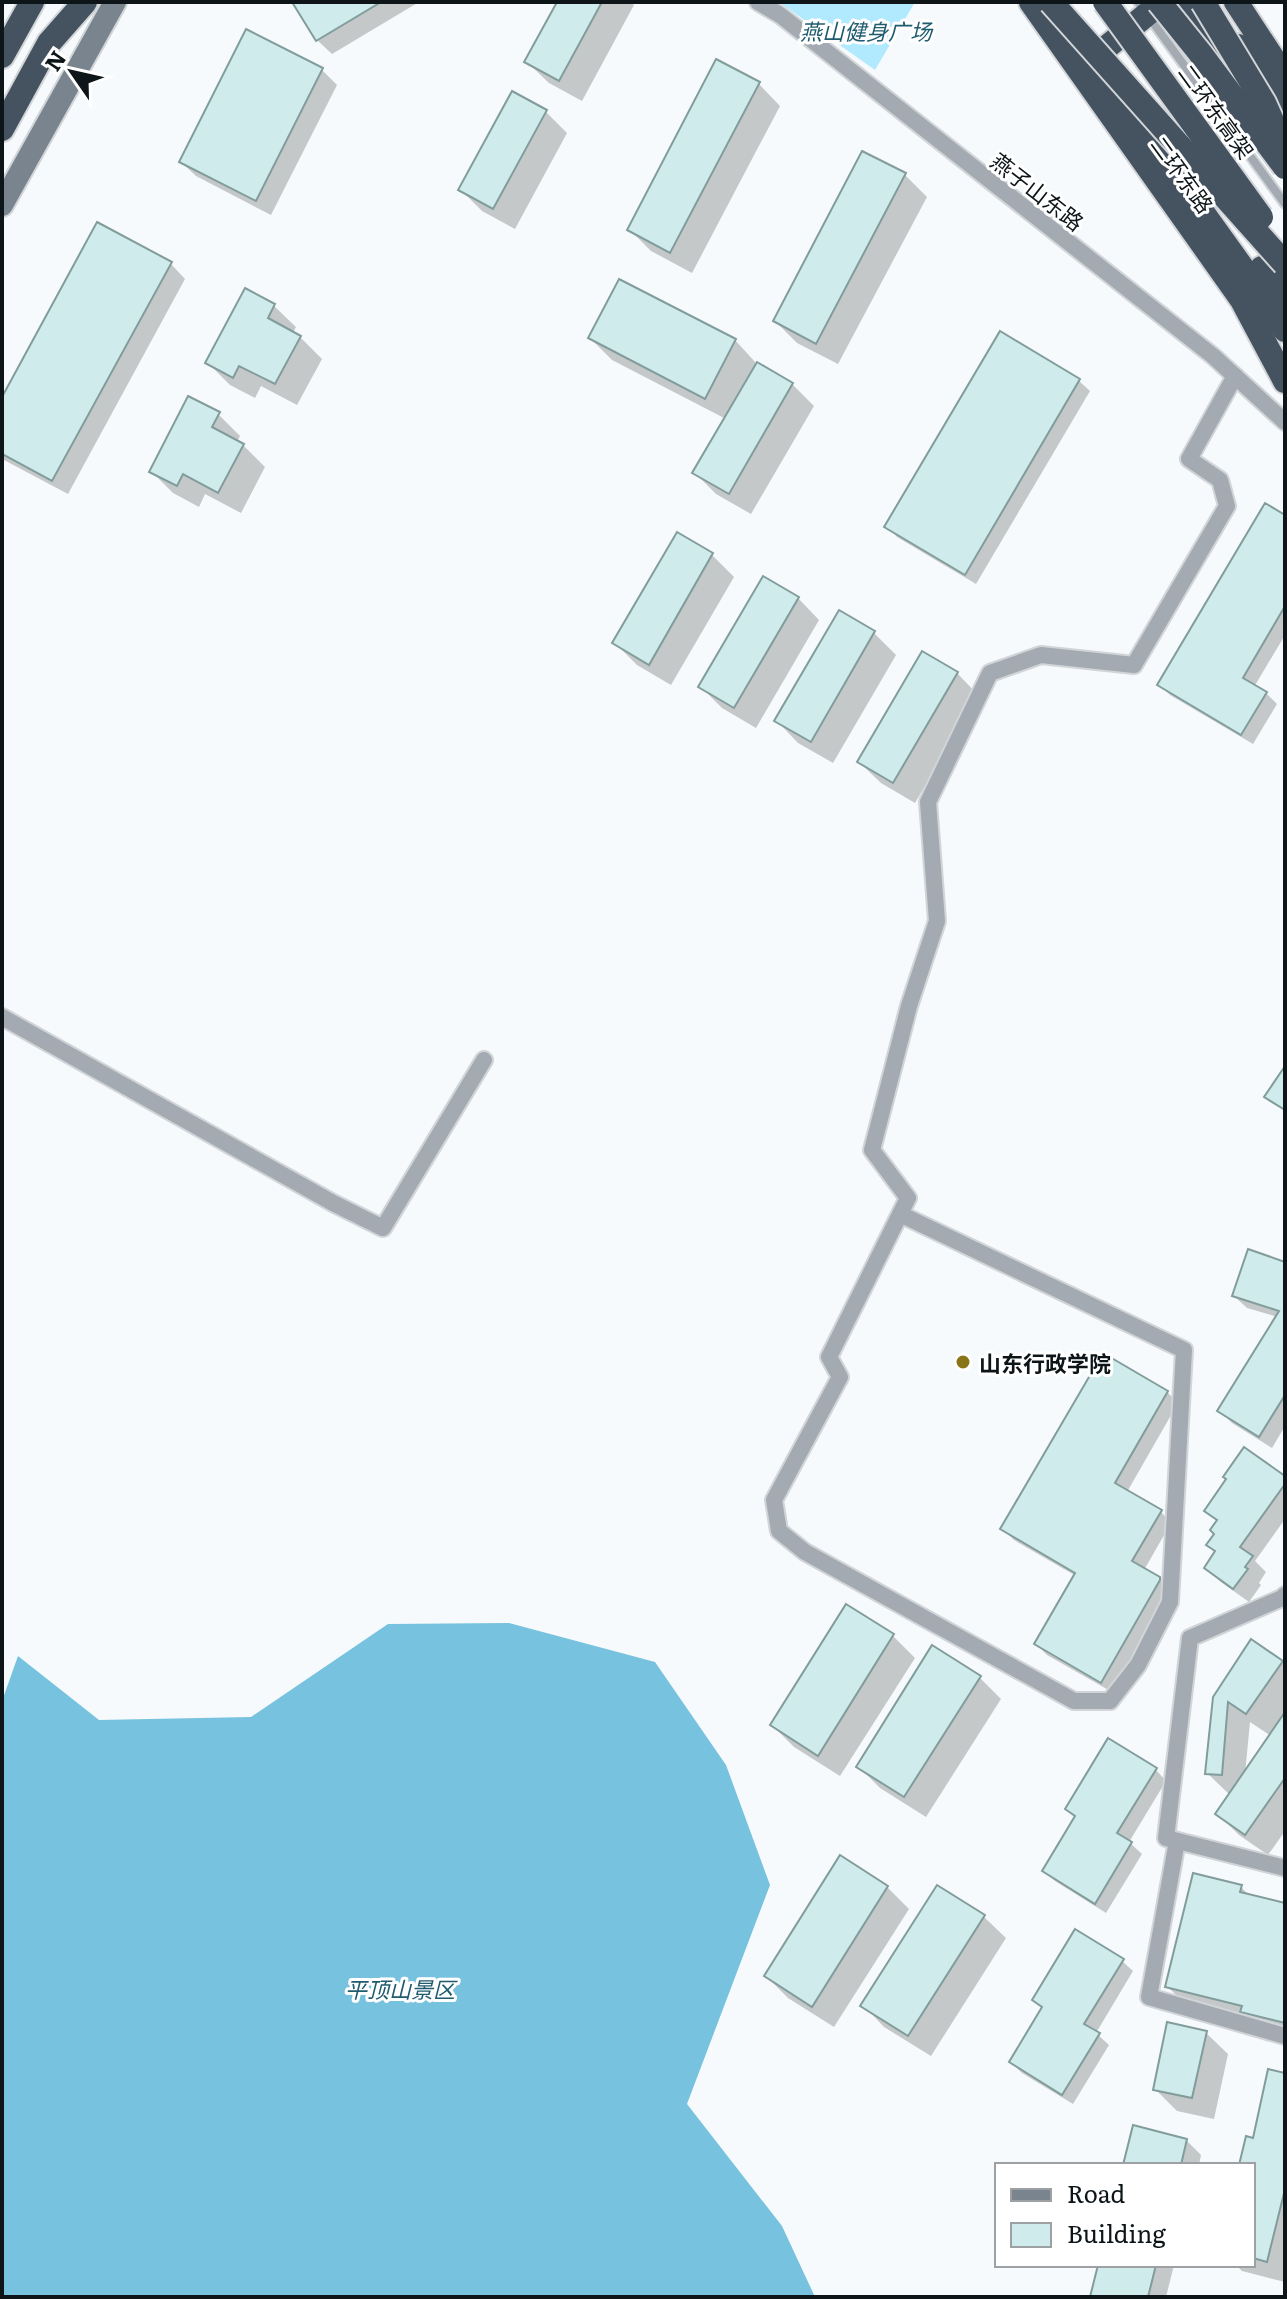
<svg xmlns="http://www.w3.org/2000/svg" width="1287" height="2299" viewBox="0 0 1287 2299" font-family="Literata,'Noto Sans SC',serif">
  <rect width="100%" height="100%" fill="#f6fafc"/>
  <path fill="#b1e9ff" d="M779 2H915L875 70Z"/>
  <path fill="#77c2de" d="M509 1623 655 1662 726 1765 770 1885 687 2104 782 2226 815 2297H2V1701L18 1656 99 1720 251 1717 388 1624Z"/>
  <g fill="#0003" fill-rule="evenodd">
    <path d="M295 2H419L332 54 317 40Z"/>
    <path d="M559 2H630L634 5 582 101 549 83 527 62Z"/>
    <path d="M247 32 322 70 337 85 271 215 196 176 181 162Z"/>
    <path d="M759 84 780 106 692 273 651 251 629 229Z"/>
    <path d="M546 112 567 133 515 229 482 211 460 189Z"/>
    <path d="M905 175 927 197 838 364 797 343 775 321Z"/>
    <path d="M171 264 185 279 68 494 2 459V401Z"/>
    <path d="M274 306 296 327 293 333 300 337 322 359 297 405 261 386 255 398 230 385 208 363Z"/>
    <path d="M590 338 735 340 756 363 792 384 814 406 751 514 716 494 695 473 726 419 612 360Z"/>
    <path d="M1079 381 1090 391 976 584 897 537 887 526Z"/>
    <path d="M218 414 240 436 237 442 243 445 265 467 241 513 205 494 199 507 173 493 151 471Z"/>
    <path d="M1285 517V635L1254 687 1266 693 1277 704 1253 744 1170 695 1160 685Z"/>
    <path d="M678 535 712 555 734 577 671 685 637 665 615 643Z"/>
    <path d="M798 598 819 620 756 728 722 708 700 686Z"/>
    <path d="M840 613 874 633 896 655 833 763 798 743 777 721Z"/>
    <path d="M957 673 978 695 915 803 881 783 859 762Z"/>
    <path d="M1285 1264V1426L1272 1448 1232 1423 1220 1411 1278 1317 1247 1308 1234 1296Z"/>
    <path d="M1167 1392 1178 1403 1127 1492 1161 1512 1171 1523 1144 1570 1159 1579 1170 1590 1112 1692 1047 1655 1036 1644 1076 1576 1014 1540 1003 1529Z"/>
    <path d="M1285 1479V1519L1255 1561 1266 1572 1259 1583 1261 1585 1249 1602 1221 1582 1206 1568 1217 1553 1209 1545 1216 1534 1218 1522 1206 1510Z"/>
    <path d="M846 1607 893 1636 915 1658 840 1776 794 1747 772 1725Z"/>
    <path d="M1281 1662 1285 1666V1711L1280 1718 1285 1721V1831L1268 1855 1239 1835 1217 1813 1230 1795 1207 1773 1215 1697ZM1250 1722 1271 1736 1245 1774Z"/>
    <path d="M979 1677 1001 1699 926 1817 880 1788 858 1766Z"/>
    <path d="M1156 1770 1166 1781 1129 1842 1142 1854 1106 1913 1055 1881 1044 1871 1076 1818 1067 1809Z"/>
    <path d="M887 1887 909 1909 834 2027 788 1998 766 1976Z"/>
    <path d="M1241 1887 1250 1896 1285 1905V2038L1189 2008 1167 1986Z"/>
    <path d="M984 1917 1006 1938 931 2056 884 2027 863 2005Z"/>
    <path d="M1122 1961 1133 1971 1096 2033 1109 2045 1073 2104 1022 2073 1011 2062 1043 2009 1034 2000Z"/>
    <path d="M1206 2033 1228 2054 1214 2119 1177 2111 1155 2089Z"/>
    <path d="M1285 2075V2282L1242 2271 1236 2265H1253V2165H1241Z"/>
    <path d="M1186 2140 1201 2155 1199 2165H1125Z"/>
    <path d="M1100 2265H1174L1166 2297H1095Z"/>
  </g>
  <g fill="#cfebeb" stroke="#829c9c" stroke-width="2">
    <path d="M292 2H381L316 41Z"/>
    <path d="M557 2H602L559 81 524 62Z"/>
    <path d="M246 29 323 68 256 201 179 162Z"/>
    <path d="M716 59 760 82 670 253 627 230Z"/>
    <path d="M512 91 547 110 493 209 458 190Z"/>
    <path d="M862 151 906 173 816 344 773 321Z"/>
    <path d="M97 222 172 262 52 481 2 454V397Z"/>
    <path d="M619 279 736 339 705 399 588 338Z"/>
    <path d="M245 288 275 304 268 318 301 336 275 384 239 366 233 378 205 363Z"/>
    <path d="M1000 331 1080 379 965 575 884 527Z"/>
    <path d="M757 362 793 383 729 494 692 473Z"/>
    <path d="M188 396 220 412 212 427 244 444 218 493 183 474 177 486 149 472Z"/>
    <path d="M1265 503 1285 515V606L1243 678 1267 692 1241 735 1157 685Z"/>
    <path d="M677 532 713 553 649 665 612 643Z"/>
    <path d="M763 576 799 597 734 708 698 687Z"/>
    <path d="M839 610 875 631 811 742 774 721Z"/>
    <path d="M922 651 958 672 893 783 857 762Z"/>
    <path d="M1285 1066V1110L1264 1097Z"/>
    <path d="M1248 1249 1285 1262V1395L1259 1437 1217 1411 1279 1311 1232 1296Z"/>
    <path d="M1103 1353 1168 1391 1115 1483 1162 1510 1132 1561 1160 1577V1580L1101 1683 1034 1644 1075 1573 1000 1529Z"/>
    <path d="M1244 1447 1285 1476V1484L1240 1547 1253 1556 1245 1567 1248 1569 1233 1589 1204 1568 1215 1551 1206 1545 1214 1534 1210 1530 1217 1520 1204 1511 1226 1479 1223 1477Z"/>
    <path d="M846 1604 894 1634 818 1756 770 1725Z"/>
    <path d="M1251 1639 1283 1661 1246 1714 1228 1702 1222 1775 1205 1774 1213 1697Z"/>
    <path d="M932 1645 981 1676 904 1797 856 1767Z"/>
    <path d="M1285 1712V1778L1245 1835 1215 1814Z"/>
    <path d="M1108 1738 1157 1768 1117 1833 1132 1842 1095 1904 1042 1871 1075 1816 1065 1809Z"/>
    <path d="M840 1855 888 1886 812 2007 764 1976Z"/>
    <path d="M1193 1873 1242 1885 1240 1892 1285 1903V2023L1240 2012 1242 2006 1165 1987Z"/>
    <path d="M937 1885 985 1915 908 2036 860 2006Z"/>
    <path d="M1075 1929 1124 1959 1084 2024 1100 2033 1062 2095 1009 2062 1042 2007 1032 2000Z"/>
    <path d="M1167 2022 1207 2031 1192 2098 1153 2090Z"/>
    <path d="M1268 2069 1285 2073V2189L1267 2262 1253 2258V2165H1239L1246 2136 1253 2138Z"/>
    <path d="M1133 2125 1187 2139 1181 2165H1123Z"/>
    <path d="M1098 2265H1156L1148 2297H1090Z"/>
  </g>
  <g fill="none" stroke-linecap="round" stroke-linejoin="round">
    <g stroke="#d1d5d8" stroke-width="12">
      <path id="lane" d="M1138 2 1285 204"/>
    </g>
    <g stroke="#d1d5d8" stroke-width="20">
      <g id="street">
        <path d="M758 2 780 15 1213 356 1285 422"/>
        <path d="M2 1017 333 1203 383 1228 484 1060"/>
        <path d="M900 1214 1184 1350 1170 1602 1138 1665 1110 1701H1074L805 1552 779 1531 774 1500 840 1377 829 1357 908 1198 872 1150 909 1006 937 921 928 802 990 673 1041 655 1134 665 1227 506 1220 480 1189 459 1235 376"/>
        <path d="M1285 1595 1282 1598 1190 1638 1166 1838 1285 1868"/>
        <path d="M1177 1841 1149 1997 1285 2036"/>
      </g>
    </g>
    <g stroke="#d1d5d8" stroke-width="26">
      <path id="secondary" d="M2 205 115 2"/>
    </g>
    <g stroke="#d1d5d8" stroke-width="28">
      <g id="highway">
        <path d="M1031 2 1242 300 1285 381"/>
        <path d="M1181 2 1240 80"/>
        <path d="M1236 2 1285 77"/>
        <path d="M1238 46 1285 103"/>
        <path d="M1102 51 1162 2"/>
        <path d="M2 56 32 2"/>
        <path d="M1102 72 1259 291 1285 330"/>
        <path d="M2 129 49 43 85 2"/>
        <path d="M1262 268 1285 299"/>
      </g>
    </g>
    <use href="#lane" stroke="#a3aab2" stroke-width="8"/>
    <use href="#street" stroke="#a3aab2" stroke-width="16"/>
    <use href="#secondary" stroke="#7a848f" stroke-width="22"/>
    <use href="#highway" stroke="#455260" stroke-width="24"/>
    <g stroke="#d1d5d8" stroke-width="28" stroke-linecap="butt">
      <g id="highway-bridge">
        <path d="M1051 2 1285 264"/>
        <path d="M1105 2 1261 217"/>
        <path d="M1159 2 1200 53 1285 167"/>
        <path d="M1203 2 1264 103 1285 150"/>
      </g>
    </g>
    <use href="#highway-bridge" stroke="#455260" stroke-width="24"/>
  </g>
  <circle fill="#897417" stroke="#fff" stroke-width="3" cx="963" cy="1362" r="8"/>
  <g text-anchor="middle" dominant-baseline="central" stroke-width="6" stroke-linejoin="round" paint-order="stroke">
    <g font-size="22" font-style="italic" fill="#205c70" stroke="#fff">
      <text x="866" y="30">燕山健身广场</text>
      <text x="400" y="1988">平顶山景区</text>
    </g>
    <g font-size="22" fill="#0d1519" stroke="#fff">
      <text transform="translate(1217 111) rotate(54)">二环东高架</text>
      <text transform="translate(1183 174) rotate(54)">二环东路</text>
      <text transform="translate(1038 191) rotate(38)">燕子山东路</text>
    </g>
    <g font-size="22" font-weight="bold" fill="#0d1519" stroke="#fff" text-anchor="start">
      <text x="979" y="1362">山东行政学院</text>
    </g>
  </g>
  <rect width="1287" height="2299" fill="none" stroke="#0d1519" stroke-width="8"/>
  <rect x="995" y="2163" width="260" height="104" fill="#ffffff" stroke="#9ea1a3" stroke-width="2"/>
  <rect x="1011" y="2189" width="40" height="12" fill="#7a848f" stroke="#9ea1a3" stroke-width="2"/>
  <text x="1067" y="2203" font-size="24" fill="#0d1519">Road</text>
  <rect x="1011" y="2223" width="40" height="24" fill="#cfebeb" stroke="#9ea1a3" stroke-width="2"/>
  <text x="1067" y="2243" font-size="24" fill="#0d1519">Building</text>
  <g transform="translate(72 72) rotate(304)" stroke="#ffffff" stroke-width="6" paint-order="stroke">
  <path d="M0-6L14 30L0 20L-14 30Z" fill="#0d1519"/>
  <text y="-12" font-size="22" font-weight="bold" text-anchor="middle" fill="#0d1519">N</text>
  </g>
</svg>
